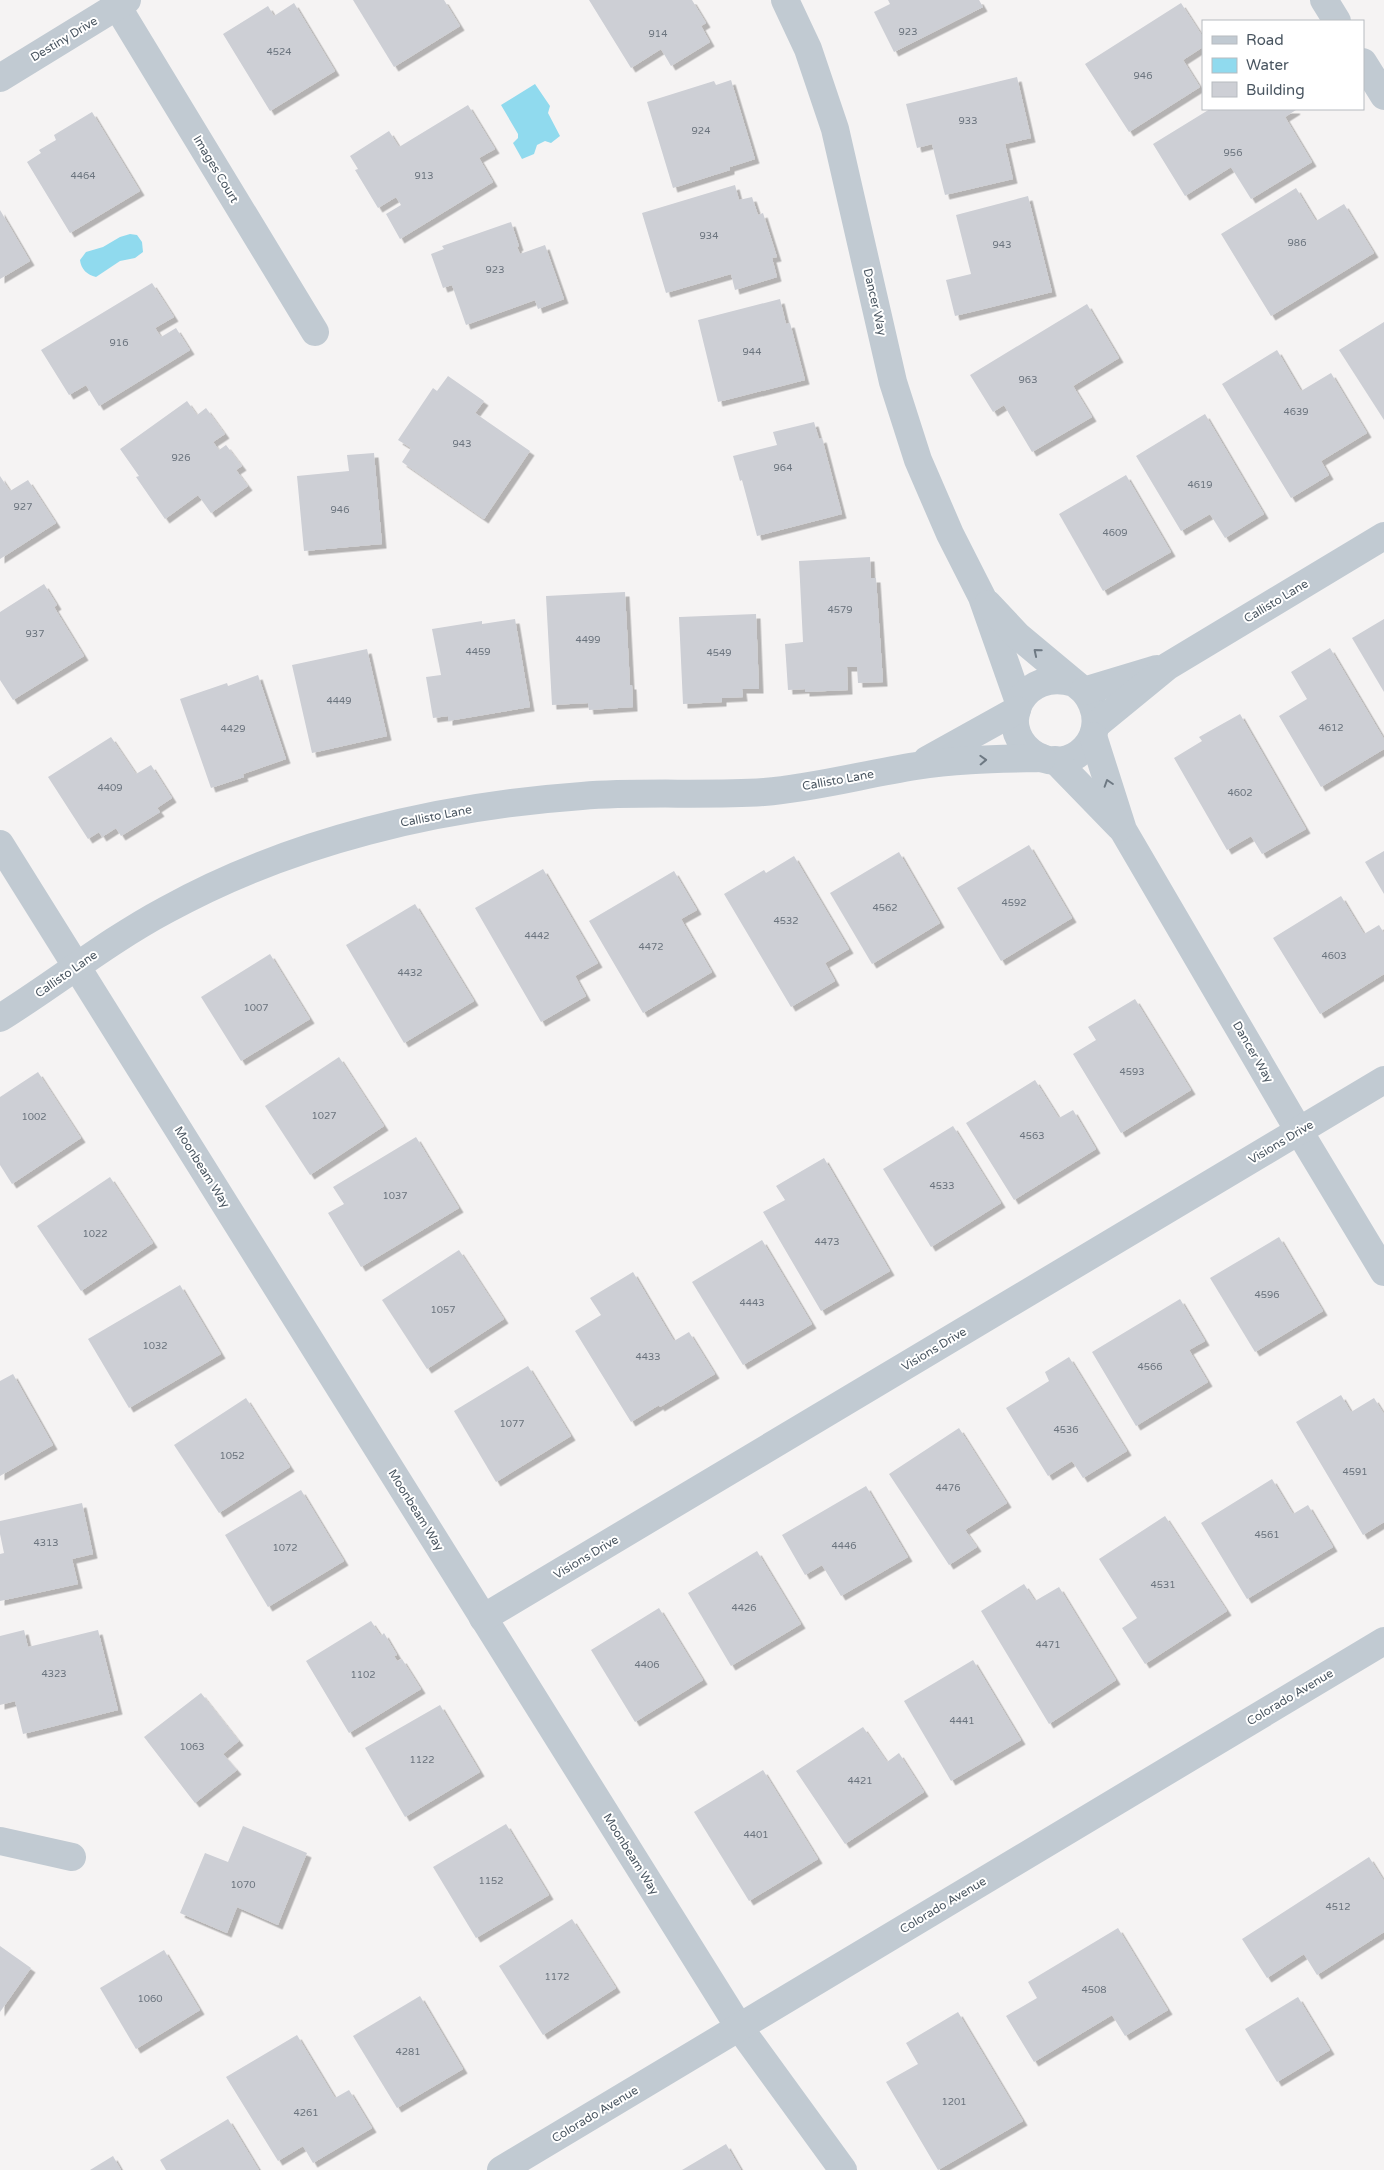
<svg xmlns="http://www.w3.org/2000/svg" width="1384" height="2170" viewBox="0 0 1384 2170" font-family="'Varela Round',sans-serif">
  <defs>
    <filter id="shadow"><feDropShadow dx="4.5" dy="4.5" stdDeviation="0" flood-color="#0004"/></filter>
  </defs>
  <rect width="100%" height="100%" fill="#f5f3f3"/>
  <g fill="#90daee">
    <path d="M535 84 550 106 548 113 560 136 551 143 545 141 537 145 534 154 522 159 513 143 518 138V134L501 105Z"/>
    <path d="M130 234 137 235 142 242 143 252 135 258 120 261 96 277C87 275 81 269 80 260L86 252 103 247 120 237Z"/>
  </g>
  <g fill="#cdcfd5" filter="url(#shadow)">
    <path d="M353 0H444L460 26 394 67Z"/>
    <path d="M589 0H692L706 23 701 26 710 42 671 66 661 49 631 68Z"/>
    <path d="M888 0H979L983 7 894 52 874 12 890 4Z"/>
    <path d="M294 3 335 71 270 111 223 34 268 6 274 16Z"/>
    <path d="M1181 3 1203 37V47L1183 60 1200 87 1129 132 1085 64Z"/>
    <path d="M1017 77 1031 138 1005 144 1013 179 945 195 932 144 917 148 906 104Z"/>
    <path d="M731 80 755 159 730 167V170L673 188 647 102 714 81 716 85Z"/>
    <path d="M468 105 495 149 479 158 493 182 400 239 386 214 401 205 396 197 378 208 355 170 358 169 350 156 389 131 399 147Z"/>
    <path d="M1210 109H1295L1296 110 1285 117 1312 162 1251 199 1231 167 1185 196 1153 144Z"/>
    <path d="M92 112 140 191 70 233 27 162 41 153 39 150 56 140 54 135Z"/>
    <path d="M735 185 739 200 752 197 758 215 763 213 777 257 772 258 777 277 735 290 731 274 666 293 642 213Z"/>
    <path d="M1296 188 1316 221 1344 204 1374 253 1271 316 1221 234Z"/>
    <path d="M1028 196 1052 292 955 316 946 280 971 274 956 215Z"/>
    <path d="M0 210 30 261 0 279Z"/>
    <path d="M511 222 519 246 517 247 520 254 545 245 564 299 538 309 535 300 466 325 452 285 443 288 431 254 444 249 442 246Z"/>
    <path d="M152 283 174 317 155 328 161 337 176 328 190 350 99 406 86 385 69 395 41 350Z"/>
    <path d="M780 299 786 324 790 323 805 380 718 402 698 320Z"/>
    <path d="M1087 304 1119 358 1073 386 1092 417 1032 452 1004 405 993 412 970 375Z"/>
    <path d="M1384 322V420L1339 350Z"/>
    <path d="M1277 350 1301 391 1331 373 1367 433 1321 461 1329 475 1291 498 1222 384Z"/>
    <path d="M448 376 484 401 475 413 530 451 484 519 402 462 411 448 398 440 433 388 437 391Z"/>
    <path d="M187 401 197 415 206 408 225 434 213 442 219 450 226 445 242 466 236 470 248 486 211 513 198 495 165 519 136 477 139 476 120 449Z"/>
    <path d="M1205 414 1264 514 1225 538 1210 514 1181 531 1136 456Z"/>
    <path d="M814 422 819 439 822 438 842 514 757 536 742 480 740 481 733 456 777 445 773 432Z"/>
    <path d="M374 453 382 544 304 551 297 476 349 471 347 455Z"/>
    <path d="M1126 475 1171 552 1103 591 1059 514Z"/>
    <path d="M0 476 10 491 28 480 56 523 0 559Z"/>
    <path d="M870 557 871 578H876L883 682 858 683 857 667H847L848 690 805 692V689L788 690 785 644 803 642 799 561Z"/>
    <path d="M44 584 57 605 54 607 84 656 13 700 0 680V612Z"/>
    <path d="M625 592 630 685H632L633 707 589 710 588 703 552 705 546 596Z"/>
    <path d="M756 614 759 689H742L743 697 722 698V702L683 704 679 617Z"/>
    <path d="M515 619 530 707 448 721V716L433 718 426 677 441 675 432 629 482 621V624Z"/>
    <path d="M1384 619V692L1352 638Z"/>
    <path d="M1330 648 1384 739V749L1321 787 1279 716 1307 699 1291 672Z"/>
    <path d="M367 649 387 736 312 753 292 665Z"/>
    <path d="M258 675 286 759 243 774 244 777 211 788 180 699 227 683 228 686Z"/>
    <path d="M1240 714 1306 829 1262 854 1251 836 1227 850 1174 758 1202 741 1199 737Z"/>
    <path d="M111 737 136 774 151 765 172 798 157 808 160 812 121 836 116 828 102 837 99 832 88 839 48 777Z"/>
    <path d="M1029 845 1072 918 1001 961 957 888Z"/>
    <path d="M1384 851V894L1365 862Z"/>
    <path d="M899 852 940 923 872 964 830 893Z"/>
    <path d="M794 856 849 949 825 963 835 981 791 1007 724 894 764 870 766 873Z"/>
    <path d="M543 869 598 963 575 976 586 996 541 1022 475 908Z"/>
    <path d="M674 871 697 910 681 919 712 972 643 1013 589 921Z"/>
    <path d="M1341 896 1364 934 1379 925 1384 933V974L1320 1014 1273 938Z"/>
    <path d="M415 904 474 1001 404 1043 346 945Z"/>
    <path d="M270 954 310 1019 241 1061 201 997Z"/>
    <path d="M1135 999 1191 1090 1121 1133 1073 1054 1096 1040 1088 1027Z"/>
    <path d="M339 1057 384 1126 310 1175 265 1106Z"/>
    <path d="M38 1072 81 1138 12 1184 0 1165V1097Z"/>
    <path d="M1035 1080 1059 1118 1073 1110 1096 1149 1014 1200 966 1123Z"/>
    <path d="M953 1126 1001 1203 931 1247 883 1169Z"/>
    <path d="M416 1137 459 1208 361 1267 328 1213 344 1204 333 1187Z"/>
    <path d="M824 1158 890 1271 821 1311 763 1212 785 1200 776 1186Z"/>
    <path d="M110 1177 153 1243 81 1291 37 1226Z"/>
    <path d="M1279 1237 1323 1311 1255 1352 1210 1278Z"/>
    <path d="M762 1240 812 1324 743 1365 692 1282Z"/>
    <path d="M459 1250 504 1319 427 1369 382 1300Z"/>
    <path d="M633 1272 674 1341 689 1332 715 1374 660 1407 659 1405 631 1422 575 1331 601 1315 590 1298Z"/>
    <path d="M180 1285 221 1354 129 1408 88 1339Z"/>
    <path d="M1180 1299 1205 1341 1189 1350 1208 1382 1136 1426 1092 1352Z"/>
    <path d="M1069 1357 1127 1451 1083 1478 1072 1461 1048 1476 1006 1408 1049 1381 1045 1372Z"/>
    <path d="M528 1366 571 1436 496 1482 454 1411Z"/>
    <path d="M13 1374 53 1445 0 1476V1381Z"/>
    <path d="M1341 1395 1351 1412 1374 1398 1384 1414V1522L1363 1535 1296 1422Z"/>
    <path d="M246 1398 290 1467 219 1513 174 1445Z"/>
    <path d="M959 1428 1007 1503 965 1530 977 1547 949 1565 889 1474Z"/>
    <path d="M1272 1479 1293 1514 1308 1505 1333 1547 1247 1599 1201 1523Z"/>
    <path d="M866 1486 908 1557 841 1596 822 1565 805 1575 782 1535Z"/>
    <path d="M301 1490 344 1561 268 1607 225 1535Z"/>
    <path d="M82 1503 93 1554 72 1559 78 1584 0 1601V1554L4 1553 0 1534V1521Z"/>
    <path d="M1165 1516 1227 1611 1145 1664 1122 1628 1137 1618 1099 1559Z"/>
    <path d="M757 1551 801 1624 731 1666 688 1593Z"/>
    <path d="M1024 1584 1035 1601 1059 1587 1116 1680 1049 1724 981 1611Z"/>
    <path d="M659 1608 703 1680 635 1722 591 1650Z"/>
    <path d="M371 1621 381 1636 384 1633 397 1655 394 1656 397 1661 402 1659 421 1689 349 1733 306 1661Z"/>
    <path d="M24 1630 28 1647 98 1630 118 1710 23 1734 15 1701 0 1705V1636Z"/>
    <path d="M973 1660 1021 1740 951 1781 904 1701Z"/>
    <path d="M201 1693 239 1741 223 1754 237 1770 195 1803 144 1737Z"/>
    <path d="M440 1705 480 1772 405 1817 365 1748Z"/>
    <path d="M863 1727 887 1762 899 1753 924 1792 845 1844 796 1771Z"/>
    <path d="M763 1770 818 1859 749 1901 694 1812Z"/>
    <path d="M506 1824 549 1895 476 1938 433 1867Z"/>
    <path d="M243 1826 307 1853 278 1925 237 1907 227 1933 180 1913 205 1853 228 1862Z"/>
    <path d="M1369 1857 1384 1881V1932L1317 1975 1304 1954 1267 1978 1242 1939Z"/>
    <path d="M572 1919 616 1988 543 2035 499 1966Z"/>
    <path d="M1118 1928 1168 2010 1125 2036 1112 2015 1034 2062 1006 2016 1037 1998 1028 1982Z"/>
    <path d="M0 1946 31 1968 0 2012Z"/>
    <path d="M164 1950 200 2010 136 2049 100 1988Z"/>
    <path d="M420 1996 463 2069 397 2108 353 2036Z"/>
    <path d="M1298 1997 1330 2050 1277 2082 1245 2029Z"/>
    <path d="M958 2012 1023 2121 938 2170 886 2082 918 2064 906 2043Z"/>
    <path d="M297 2035 335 2098 349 2090 372 2128 313 2163 303 2146 278 2161 226 2077Z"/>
    <path d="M228 2119 259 2170H166L160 2160Z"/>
    <path d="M726 2144 741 2170H682Z"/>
    <path d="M113 2156 121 2170H90Z"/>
  </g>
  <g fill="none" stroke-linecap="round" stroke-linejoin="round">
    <g stroke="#c1cad2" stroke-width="28">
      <path d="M785 0 808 49 835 129 893 382 918 460 950 534 982 597 1019 702"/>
      <path d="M1324 0 1337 21"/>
      <path d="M117 6 315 332"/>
      <path d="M1363 62 1384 96"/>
      <path d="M0 78 127 0"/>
      <path d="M988 604 1018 636 1084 691C1118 733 1070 781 1031 752 995 724 1024 667 1074 683"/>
      <path d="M1084 691 1157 669"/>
      <path d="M1096 725 1168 666 1384 536"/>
      <path d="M1093 736 1123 830 1299 1131 1384 1272"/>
      <path d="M927 760 1017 710"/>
      <path d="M1055 760 1120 827"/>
      <path d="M0 844 739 2027 843 2170"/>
      <path d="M0 1018C56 983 108 941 166 910 291 841 440 806 582 796 642 791 703 796 764 792 815 788 865 774 916 766 957 759 1000 759 1042 758"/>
      <path d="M483 1618 1384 1080"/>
      <path d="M0 1841 72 1857"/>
      <path d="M501 2170 1384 1641"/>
    </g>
  </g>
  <defs><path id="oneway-chevron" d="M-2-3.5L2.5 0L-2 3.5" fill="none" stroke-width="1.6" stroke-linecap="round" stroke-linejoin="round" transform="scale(1.25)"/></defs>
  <g stroke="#6e7983">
    <use href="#oneway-chevron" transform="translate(1037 652) rotate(-140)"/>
    <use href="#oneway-chevron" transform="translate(983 760) rotate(-2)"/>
    <use href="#oneway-chevron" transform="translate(1108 783) rotate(-108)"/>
  </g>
  <g text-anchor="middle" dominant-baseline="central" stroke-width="4" stroke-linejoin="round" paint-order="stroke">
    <g font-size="10" fill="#6b747e">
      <text x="908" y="32">923</text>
      <text x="658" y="34">914</text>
      <text x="279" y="52">4524</text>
      <text x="1143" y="76">946</text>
      <text x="968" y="121">933</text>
      <text x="701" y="131">924</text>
      <text x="1233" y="153">956</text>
      <text x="83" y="176">4464</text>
      <text x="424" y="176">913</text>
      <text x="709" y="236">934</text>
      <text x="1297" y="243">986</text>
      <text x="1002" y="245">943</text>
      <text x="495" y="270">923</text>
      <text x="119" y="343">916</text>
      <text x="752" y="352">944</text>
      <text x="1028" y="380">963</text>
      <text x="1296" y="412">4639</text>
      <text x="462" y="444">943</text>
      <text x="181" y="458">926</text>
      <text x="783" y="468">964</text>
      <text x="1200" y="485">4619</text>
      <text x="23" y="507">927</text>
      <text x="340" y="510">946</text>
      <text x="1115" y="533">4609</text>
      <text x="840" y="610">4579</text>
      <text x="35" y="634">937</text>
      <text x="588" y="640">4499</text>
      <text x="478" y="652">4459</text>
      <text x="719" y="653">4549</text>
      <text x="339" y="701">4449</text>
      <text x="1331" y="728">4612</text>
      <text x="233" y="729">4429</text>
      <text x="110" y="788">4409</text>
      <text x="1240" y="793">4602</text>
      <text x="1014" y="903">4592</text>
      <text x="885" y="908">4562</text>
      <text x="786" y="921">4532</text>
      <text x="537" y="936">4442</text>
      <text x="651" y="947">4472</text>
      <text x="1334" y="956">4603</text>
      <text x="410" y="973">4432</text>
      <text x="256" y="1008">1007</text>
      <text x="1132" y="1072">4593</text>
      <text x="324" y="1116">1027</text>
      <text x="34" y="1117">1002</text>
      <text x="1032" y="1136">4563</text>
      <text x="942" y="1186">4533</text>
      <text x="395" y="1196">1037</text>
      <text x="95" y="1234">1022</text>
      <text x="827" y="1242">4473</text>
      <text x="1267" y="1295">4596</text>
      <text x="752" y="1303">4443</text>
      <text x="443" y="1310">1057</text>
      <text x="155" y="1346">1032</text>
      <text x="648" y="1357">4433</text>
      <text x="1150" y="1367">4566</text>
      <text x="512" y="1424">1077</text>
      <text x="1066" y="1430">4536</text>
      <text x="232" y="1456">1052</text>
      <text x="1355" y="1472">4591</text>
      <text x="948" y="1488">4476</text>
      <text x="1267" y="1535">4561</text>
      <text x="46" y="1543">4313</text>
      <text x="844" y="1546">4446</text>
      <text x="285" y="1548">1072</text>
      <text x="1163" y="1585">4531</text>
      <text x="744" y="1608">4426</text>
      <text x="1048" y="1645">4471</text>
      <text x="647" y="1665">4406</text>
      <text x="54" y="1674">4323</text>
      <text x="363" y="1675">1102</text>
      <text x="962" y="1721">4441</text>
      <text x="192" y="1747">1063</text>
      <text x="422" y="1760">1122</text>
      <text x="860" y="1781">4421</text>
      <text x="756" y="1835">4401</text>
      <text x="491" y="1881">1152</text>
      <text x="243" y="1885">1070</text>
      <text x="1338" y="1907">4512</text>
      <text x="557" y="1977">1172</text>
      <text x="1094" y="1990">4508</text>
      <text x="150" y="1999">1060</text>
      <text x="408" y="2052">4281</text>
      <text x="954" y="2102">1201</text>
      <text x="306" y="2113">4261</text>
    </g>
    <g font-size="12" fill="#4a5661" stroke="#fff">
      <text transform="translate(64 39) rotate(-31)">Destiny Drive</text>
      <text transform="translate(216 169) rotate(59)">Images Court</text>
      <text transform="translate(875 302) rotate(77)">Dancer Way</text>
      <text transform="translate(1276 601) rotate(-31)">Callisto Lane</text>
      <text transform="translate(838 780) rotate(-10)">Callisto Lane</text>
      <text transform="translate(436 816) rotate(-11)">Callisto Lane</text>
      <text transform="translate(66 974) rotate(-35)">Callisto Lane</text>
      <text transform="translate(1253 1052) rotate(60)">Dancer Way</text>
      <text transform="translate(1281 1142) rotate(-31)">Visions Drive</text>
      <text transform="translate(202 1167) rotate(58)">Moonbeam Way</text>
      <text transform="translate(934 1349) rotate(-31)">Visions Drive</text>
      <text transform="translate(416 1510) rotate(58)">Moonbeam Way</text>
      <text transform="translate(586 1557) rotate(-31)">Visions Drive</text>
      <text transform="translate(1290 1697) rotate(-31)">Colorado Avenue</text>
      <text transform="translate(631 1854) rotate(58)">Moonbeam Way</text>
      <text transform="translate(943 1905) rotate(-31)">Colorado Avenue</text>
      <text transform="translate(595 2114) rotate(-31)">Colorado Avenue</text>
    </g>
  </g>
  <rect x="1202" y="20" width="162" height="90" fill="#ffffff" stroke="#b7bbc0"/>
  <rect x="1212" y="36" width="25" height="8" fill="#c1cad2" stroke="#b7bbc0"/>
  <text x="1246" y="45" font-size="15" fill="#4a5661">Road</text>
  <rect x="1212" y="58" width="25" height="15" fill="#90daee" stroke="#b7bbc0"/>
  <text x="1246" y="70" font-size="15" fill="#4a5661">Water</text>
  <rect x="1212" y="82" width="25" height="15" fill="#cdcfd5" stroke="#b7bbc0"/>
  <text x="1246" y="95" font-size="15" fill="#4a5661">Building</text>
</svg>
